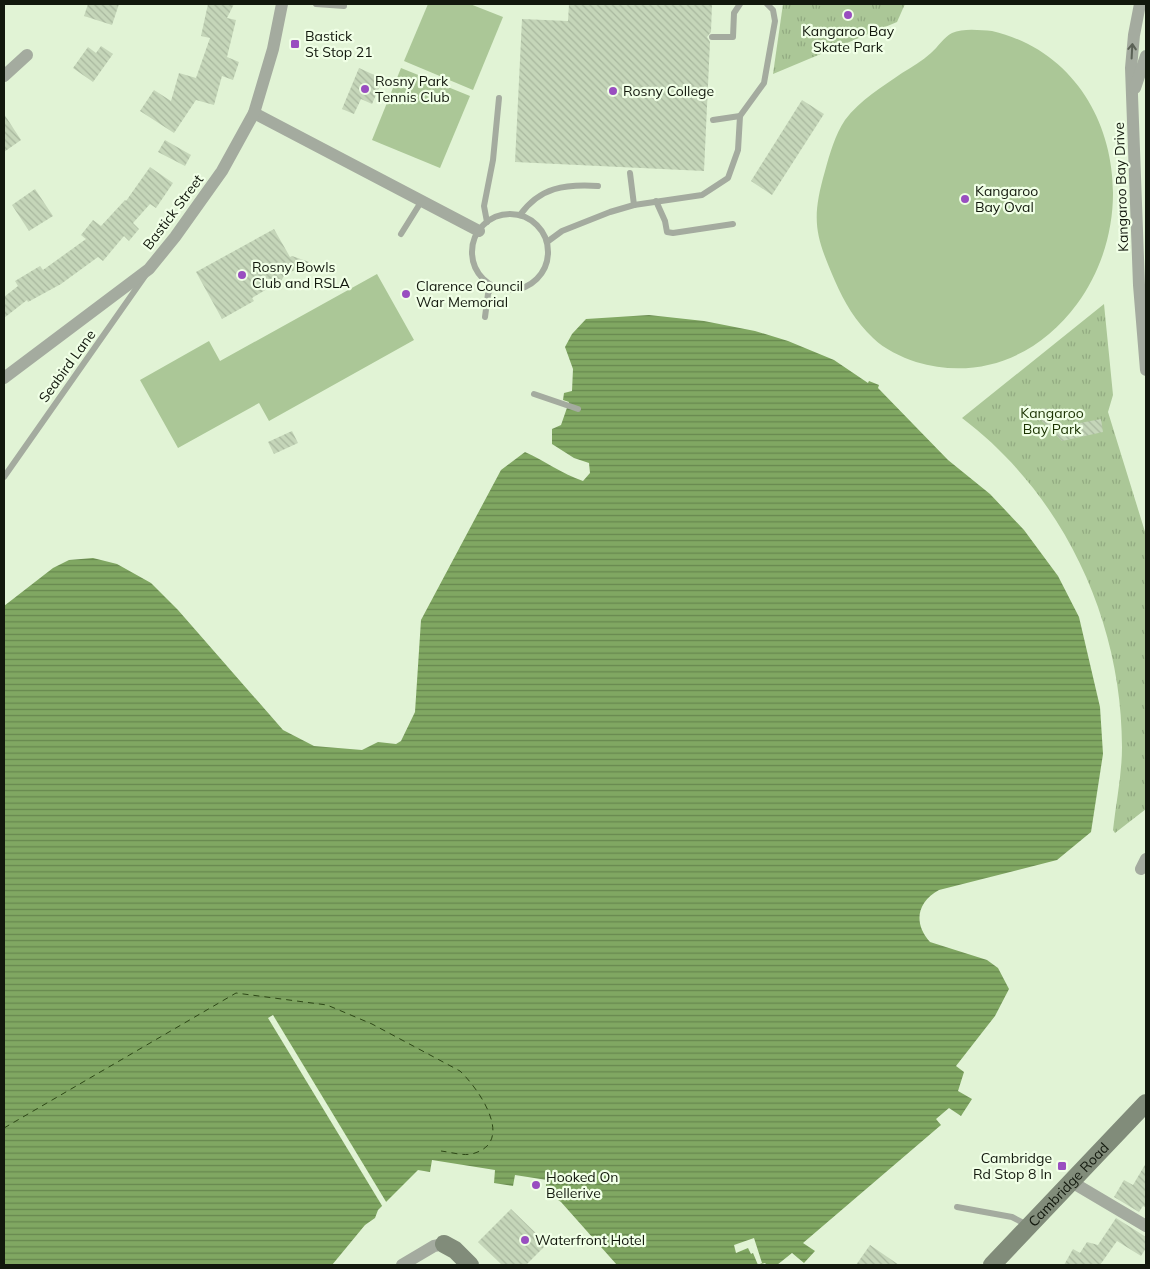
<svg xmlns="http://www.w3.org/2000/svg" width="1150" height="1269" viewBox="0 0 1150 1269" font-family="Mulish,sans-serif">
  <defs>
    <pattern id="park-tufts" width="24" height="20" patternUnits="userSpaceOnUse" patternTransform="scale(1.25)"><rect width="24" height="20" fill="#abc797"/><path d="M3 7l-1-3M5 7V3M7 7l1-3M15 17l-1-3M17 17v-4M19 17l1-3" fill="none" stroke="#92aa81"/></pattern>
    <pattern id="water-rules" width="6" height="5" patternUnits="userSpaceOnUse" patternTransform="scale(1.25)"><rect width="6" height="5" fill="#80a762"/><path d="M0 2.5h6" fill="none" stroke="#67874f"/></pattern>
    <pattern id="building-back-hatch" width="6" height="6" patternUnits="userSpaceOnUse" patternTransform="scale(1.25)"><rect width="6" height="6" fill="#c5d6b9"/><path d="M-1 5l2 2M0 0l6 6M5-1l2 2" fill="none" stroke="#a8b79e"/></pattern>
  </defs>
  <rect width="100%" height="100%" fill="#e1f3d5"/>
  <g fill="url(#park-tufts)">
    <path d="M783 4H905L897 22 773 74Z"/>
    <path d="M1104 304 1113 395 1108 412 1146 535V809L1115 833 1113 830C1116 802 1122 775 1122 747 1122 621 1064 495 962 418Z"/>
  </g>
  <g fill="#abc797">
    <path d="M428 4H470L503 17 473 90 404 61Z"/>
    <path d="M816 4H871L870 6 866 5 854 24Z"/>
    <path d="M992 31C1113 59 1147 209 1077 304 1039 356 979 381 916 362 901 357 884 349 873 338 856 322 844 302 835 281 815 235 811 220 825 171 830 153 835 135 845 120 860 100 882 87 902 73 912 67 922 61 931 53 938 47 944 37 952 33 963 28 980 30 992 31Z"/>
    <path d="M401 68 470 96 440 168 372 140Z"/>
    <path d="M377 274 414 340 269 421 259 403 178 448 140 380 209 341 220 361Z"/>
  </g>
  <path fill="url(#water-rules)" d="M649 315 704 321 755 331 788 341 834 360 868 383 869 381 879 385 878 388 948 460 990 494 1024 530 1058 576 1079 617 1100 707 1103 754 1091 832 1057 860 939 890C917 902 913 923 930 942L987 960 998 968 1009 989 995 1016 956 1066 964 1072 958 1091 972 1099 961 1116 949 1108 936 1119 941 1125 803 1243 815 1251 804 1263 792 1253 777 1265H767L765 1263 756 1265H617L561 1202 545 1191 547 1180 515 1175 513 1186 494 1183 495 1170 432 1160 430 1172 418 1170 378 1210 375 1218 365 1225 332 1265H4V606L53 568 69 560 93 558 117 564 151 583 178 610 283 730 314 746 362 750 378 742 396 744 401 741 415 712 421 620 501 470 525 452C545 461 562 474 583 481L590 473 589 463 574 458 552 444V429L561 425 569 402 563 400 564 393 572 391 573 369 565 347 572 334 586 319Z"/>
  <g fill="#e1f3d5">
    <path d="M273 1015 388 1205 384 1209 268 1018Z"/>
    <path d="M754 1238 762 1263 758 1265 753 1253 751 1254 748 1248 736 1253 734 1245Z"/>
  </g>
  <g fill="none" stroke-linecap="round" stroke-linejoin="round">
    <path stroke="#2e4817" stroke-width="1" stroke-dasharray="6 5" stroke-linecap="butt" d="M4 1128 236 993 327 1005 372 1024 460 1071C478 1088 515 1140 475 1153 465 1157 451 1152 441 1151"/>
  </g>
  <g fill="url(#building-back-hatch)">
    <path d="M88 4H119L112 25 84 16Z"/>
    <path d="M208 4H234L227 18 236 20 227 57 239 62 233 80 222 76 214 105 196 100 174 133 140 111 154 90 171 101 179 73 196 78 210 38 201 36Z"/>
    <path d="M569 4H712L711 32 707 37 710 42 704 171 515 162 522 19 568 21Z"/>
    <path d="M101 46 113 54 93 82 73 68 88 47 96 53Z"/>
    <path d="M359 68 383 79 372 104 361 99 354 114 342 109Z"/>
    <path d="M802 100 824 114 772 195 751 181Z"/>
    <path d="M4 114 21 140 4 152Z"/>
    <path d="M165 140 191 155 185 166 158 152Z"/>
    <path d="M150 167 173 183 156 208 150 204 133 223 139 229 129 241 124 236 103 261 98 257 61 284 28 302 27 300 4 318V297L18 286 15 281 40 266 43 270 86 239 81 235 93 220 101 226 125 200 126 201Z"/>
    <path d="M35 189 53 216 29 231 12 205Z"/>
    <path d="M274 229 290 257 292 256 309 262 284 276 280 283H263L267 289 252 298 254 301 222 319 196 272Z"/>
    <path d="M1046 408 1064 426 1101 419 1103 432 1062 441 1032 411Z"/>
    <path d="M292 431 298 443 274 454 268 442Z"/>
    <path d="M1146 1163V1208L1143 1206 1139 1212 1114 1197 1124 1180 1133 1185Z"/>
    <path d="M511 1209 547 1244 526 1265H502L478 1242Z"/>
    <path d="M1116 1218 1146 1237V1248L1141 1256 1117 1241 1100 1265H1064L1073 1249 1080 1253 1087 1242 1098 1245Z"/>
    <path d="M870 1245 899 1265H856Z"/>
  </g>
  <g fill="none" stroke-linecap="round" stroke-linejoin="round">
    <g stroke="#a4ab9f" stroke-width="6">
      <path d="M316 4 344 6"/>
      <path d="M712 37H733L734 13 740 4"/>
      <path d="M713 120 740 116"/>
      <path d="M630 173 634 205"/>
      <path d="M656 201 665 221 667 232 673 233 733 224"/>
      <circle cx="510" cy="252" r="38"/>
      <path d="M520 215C540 187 565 184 598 186"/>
      <path d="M487 222 484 206 493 160 499 98"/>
      <path d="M401 234 421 202"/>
      <path d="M547 242 562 231 610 212 634 205 702 195 728 178 738 150 740 116 764 83 775 21 773 10 767 4"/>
      <path d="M485 317 488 294 492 286"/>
      <path d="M534 394 578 409"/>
      <path d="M4 477 145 276"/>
      <path d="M957 1207 1012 1217 1027 1225"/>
    </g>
    <g stroke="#a4ab9f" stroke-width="12">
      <path d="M1140 4 1134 35 1131 68 1139 285 1146 370"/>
      <path d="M4 76 27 55"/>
      <path d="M1135 88 1146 56"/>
      <path d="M254 113 479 231"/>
      <path d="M4 378 149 269 175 237 222 171 254 113 273 49 282 4"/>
      <path d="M1141 869 1146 859"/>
      <path d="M1070 1181 1146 1226"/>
      <path d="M402 1265 434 1246 444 1244"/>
    </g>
    <g stroke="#818c7a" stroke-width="18">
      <path d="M444 1244 455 1250 470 1265"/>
      <path id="s1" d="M992 1265 1146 1103"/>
    </g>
  </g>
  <defs><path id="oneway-shaft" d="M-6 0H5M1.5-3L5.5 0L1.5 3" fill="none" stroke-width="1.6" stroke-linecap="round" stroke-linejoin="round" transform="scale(1.25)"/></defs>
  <use stroke="#5b6256" href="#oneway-shaft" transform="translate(1132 51) rotate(-87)"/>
  <g fill="#994ec0" stroke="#f0ffe6" stroke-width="2">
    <circle cx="848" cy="15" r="5"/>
    <rect x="290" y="39" width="10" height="10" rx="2.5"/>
    <circle cx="365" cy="89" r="5"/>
    <circle cx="613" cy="91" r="5"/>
    <circle cx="965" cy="199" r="5"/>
    <circle cx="242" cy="275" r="5"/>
    <circle cx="406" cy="294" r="5"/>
    <rect x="1057" y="1161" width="10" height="10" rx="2.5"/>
    <circle cx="536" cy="1185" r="5"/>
    <circle cx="525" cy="1240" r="5"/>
  </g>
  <g text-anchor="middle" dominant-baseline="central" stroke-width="4.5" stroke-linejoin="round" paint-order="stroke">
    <g font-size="14" fill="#12180d" stroke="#f0ffe6" text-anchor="start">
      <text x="848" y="31" text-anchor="middle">Kangaroo Bay<tspan x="848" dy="16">Skate Park</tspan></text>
      <text x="305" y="36">Bastick<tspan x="305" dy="16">St Stop 21</tspan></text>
      <text x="375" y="81">Rosny Park<tspan x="375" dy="16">Tennis Club</tspan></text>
      <text x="623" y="91">Rosny College</text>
      <text x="975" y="191">Kangaroo<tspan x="975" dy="16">Bay Oval</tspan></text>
      <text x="252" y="267">Rosny Bowls<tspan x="252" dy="16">Club and RSLA</tspan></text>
      <text x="416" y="286">Clarence Council<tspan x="416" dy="16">War Memorial</tspan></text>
      <text x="1052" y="1158" text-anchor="end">Cambridge<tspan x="1052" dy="16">Rd Stop 8 In</tspan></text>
      <text x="546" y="1177">Hooked On<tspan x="546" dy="16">Bellerive</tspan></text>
      <text x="535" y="1240">Waterfront Hotel</text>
    </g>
    <g font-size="14" fill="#12180d" stroke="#f0ffe6">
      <text transform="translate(1121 187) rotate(-92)">Kangaroo Bay Drive</text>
      <text transform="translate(173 212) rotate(-53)">Bastick Street</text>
      <text transform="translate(67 366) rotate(-54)">Seabird Lane</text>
      <text stroke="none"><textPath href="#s1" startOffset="111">Cambridge Road</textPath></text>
    </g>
    <g font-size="14" fill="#1a3200" stroke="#f0ffe6">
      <text x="1052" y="413">Kangaroo<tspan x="1052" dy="16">Bay Park</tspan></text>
    </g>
  </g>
  <rect width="1150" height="1269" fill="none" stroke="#12180d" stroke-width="10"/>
</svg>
